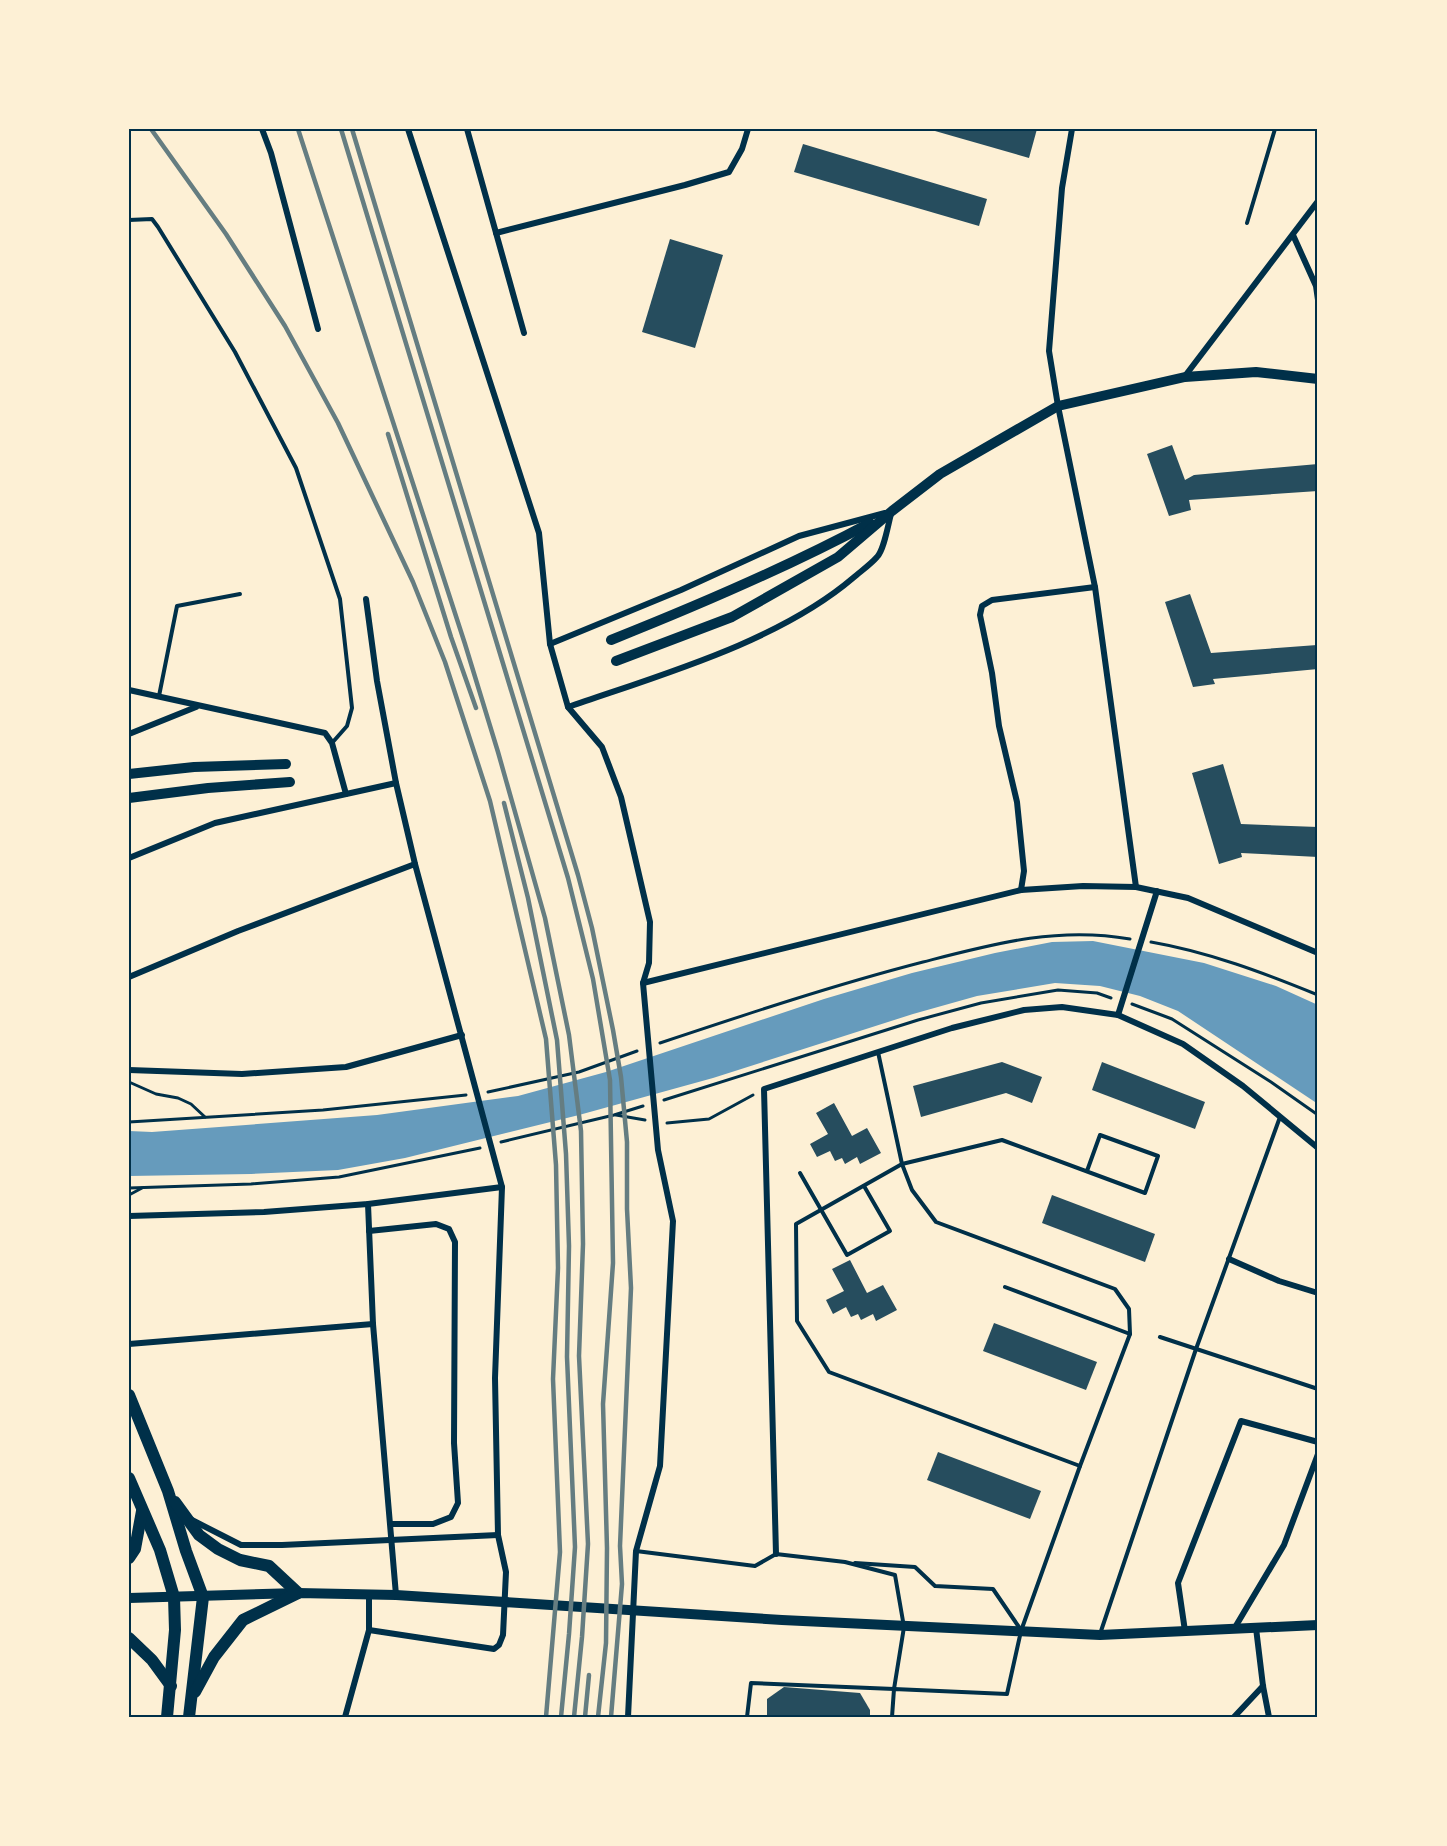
<svg xmlns="http://www.w3.org/2000/svg" width="1447" height="1846" viewBox="0 0 1447 1846" font-family="'Libre Baskerville',serif">
  <rect width="100%" height="100%" fill="#fdf0d5"/>
  <path fill="#669bbc" d="M1093 941 1204 963 1276 986 1318 1005V1104L1178 1011 1140 996 1100 986 1055 983 977 996 913 1014 713 1078 579 1115 405 1158 338 1170 251 1174 129 1176V1131L152 1132 377 1115 518 1096 606 1072 824 999 912 973 995 953 1052 942Z"/>
  <g fill="#264d5e">
    <path d="M928 129H1037L1029 158Z"/>
    <path d="M803 144 987 199 979 226 794 172Z"/>
    <path d="M670 239 723 255 695 348 642 332Z"/>
    <path d="M1172 445 1185 480 1194 475 1318 464V491L1189 500 1191 510 1169 516 1147 454Z"/>
    <path d="M1190 594 1211 653 1317 645 1318 669 1213 679 1215 684 1193 687 1165 602Z"/>
    <path d="M1223 764 1241 824 1318 827V857L1241 853 1242 857 1219 864 1192 773Z"/>
    <path d="M1002 1062 1042 1077 1032 1103 1006 1093 921 1117 913 1086Z"/>
    <path d="M1102 1062 1205 1102 1195 1129 1092 1090Z"/>
    <path d="M834 1103 852 1136 867 1128 881 1153 860 1164 857 1157 845 1164 842 1158 835 1161 830 1151 817 1157 810 1144 828 1134 816 1113Z"/>
    <path d="M1052 1195 1155 1234 1145 1262 1042 1223Z"/>
    <path d="M850 1260 867 1293 883 1285 897 1310 876 1321 873 1314 861 1320 858 1314 851 1317 846 1307 833 1314 826 1300 844 1291 832 1269Z"/>
    <path d="M994 1323 1097 1362 1086 1390 983 1351Z"/>
    <path d="M938 1452 1041 1491 1030 1519 927 1480Z"/>
    <path d="M784 1687 860 1693 870 1710V1717H767V1699Z"/>
  </g>
  <g fill="none" stroke-linecap="round" stroke-linejoin="round">
    <g stroke="#003049" stroke-width="3">
      <path d="M1151 942C1209 952 1264 973 1318 995"/>
      <path d="M1132 1004 1172 1019 1271 1082 1318 1115"/>
      <path d="M660 1043C747 1014 834 985 923 962 993 944 1057 926 1130 939"/>
      <path d="M129 1082 156 1094 178 1098 191 1104 205 1117"/>
      <path d="M488 1092 579 1072 637 1051"/>
      <path d="M664 1100 918 1020 981 1003 1058 990 1097 993 1111 998"/>
      <path d="M616 1115 645 1120"/>
      <path d="M129 1122 323 1110 466 1095"/>
      <path d="M667 1123 709 1119 753 1095"/>
      <path d="M501 1142 614 1115 643 1106"/>
      <path d="M129 1188 251 1184 339 1177 480 1148"/>
      <path d="M129 1195 142 1188"/>
    </g>
    <g stroke="#003049" stroke-width="4">
      <path d="M129 220 152 219 158 227 235 352 296 468 340 599 352 708 347 726 332 743"/>
      <path d="M1247 223 1275 129"/>
      <path d="M159 696 177 606 240 594"/>
      <path d="M878 1052 902 1164 912 1190 936 1222 1115 1289 1129 1309 1130 1334 1080 1466 1021 1631 1007 1694 894 1689 892 1717"/>
      <path d="M800 1173 847 1255 890 1231 864 1186"/>
      <path d="M1005 1287 1130 1334"/>
      <path d="M1160 1337 1318 1389"/>
      <path d="M1080 1466 829 1372 797 1321 796 1224 902 1164 1002 1140 1145 1193 1158 1156 1100 1135 1087 1171"/>
      <path d="M636 1551 755 1566 776 1554 845 1562 895 1575 904 1627 894 1689 751 1683 747 1717"/>
      <path d="M855 1563 915 1567 935 1586 993 1589 1021 1630"/>
      <path d="M1100 1634 1196 1349 1280 1117"/>
    </g>
    <g stroke="#003049" stroke-width="6">
      <path d="M262 129 271 153 318 329"/>
      <path d="M408 129 539 533 550 644 568 707 602 747 621 797 650 922 649 963 643 983 658 1150 673 1221 660 1466 636 1551 628 1717"/>
      <path d="M467 129 524 333"/>
      <path d="M1072 129 1062 188 1049 351 1058 406 1095 587 1136 887"/>
      <path d="M496 233 685 185 729 172 742 149 748 129"/>
      <path d="M1293 235 1316 286 1318 300"/>
      <path d="M1185 376 1318 201"/>
      <path d="M366 599 377 681 396 783 415 864 502 1187 495 1378 498 1535 506 1572 503 1635 499 1645 494 1649 369 1630"/>
      <path d="M550 644 681 590 799 536 885 513"/>
      <path d="M129 690 325 733 332 743 346 794"/>
      <path d="M568 707C660 675 778 642 853 578 861 571 870 565 877 557 884 550 888 525 891 514"/>
      <path d="M129 734 196 707"/>
      <path d="M129 858 215 823 396 783"/>
      <path d="M1021 890 1024 871 1017 802 999 726 992 673 980 615 982 606 992 600 1095 587"/>
      <path d="M129 977 238 931 415 864"/>
      <path d="M643 983 1021 890 1083 886 1136 887 1188 898 1318 953"/>
      <path d="M1118 1015 1157 891"/>
      <path d="M129 1070 242 1074 346 1067 462 1035"/>
      <path d="M368 1204 373 1324 396 1595"/>
      <path d="M129 1216 264 1212 368 1204 502 1187"/>
      <path d="M369 1231 436 1224 449 1229 455 1242 454 1443 458 1503 451 1517 433 1524H391"/>
      <path d="M1229 1259 1279 1281 1318 1293"/>
      <path d="M129 1344 373 1324"/>
      <path d="M190 1519 241 1545H282L498 1535"/>
      <path d="M776 1554 764 1089 952 1028 1024 1010 1062 1007 1118 1015 1183 1044 1243 1086 1318 1148"/>
      <path d="M1256 1628 1263 1686 1269 1717"/>
      <path d="M1234 1629 1284 1545 1318 1454"/>
      <path d="M1185 1631 1178 1583 1241 1421 1318 1442"/>
      <path d="M345 1717 369 1630V1594"/>
      <path d="M1234 1717 1263 1686"/>
    </g>
    <g stroke="#003049" stroke-width="10">
      <path d="M611 640C699 605 786 568 870 523"/>
      <path d="M616 661 732 617 838 557 892 511 940 474 1058 406 1185 377 1256 372 1318 379"/>
      <path d="M129 774 194 767 286 764"/>
      <path d="M129 798 208 788 290 782"/>
      <path d="M129 1598 298 1593 396 1595 782 1620 1100 1635 1318 1625"/>
    </g>
    <g stroke="#003049" stroke-width="12">
      <path d="M129 1395 168 1491 186 1551 203 1597 189 1717"/>
      <path d="M129 1478 160 1550 174 1597 175 1630 167 1717"/>
      <path d="M175 1502 199 1535 218 1549 240 1560 269 1566 298 1593 243 1620 214 1657 195 1692"/>
      <path d="M129 1558 135 1549 142 1511"/>
      <path d="M129 1638 152 1660 171 1686"/>
    </g>
    <g stroke="#657d81" stroke-width="4.5">
      <path d="M151 129 226 234 285 326 338 423 413 582 445 662 490 801 546 1039 556 1165 558 1268 553 1379 560 1552 546 1717"/>
      <path d="M298 129 465 644 498 752 545 918 569 1035 581 1131 583 1244 579 1356 588 1544 582 1637 574 1717"/>
      <path d="M341 129 568 878 593 979 610 1080 613 1263 603 1404 607 1548 606 1643 598 1717"/>
      <path d="M352 129 578 875 592 928 613 1030 621 1077 627 1142V1209L631 1288 620 1546 622 1584 611 1717"/>
      <path d="M388 434 451 637 476 708"/>
      <path d="M504 803 528 898 557 1040 566 1154 569 1246 567 1357 575 1547 569 1634 561 1717"/>
      <path d="M585 1717 589 1675"/>
    </g>
  </g>
  <rect width="1447" height="1846" fill="none" stroke="#fdf0d5" stroke-width="261"/>
  <rect x="130" y="130" width="1186" height="1586" fill="none" stroke="#003049" stroke-width="2"/>
</svg>
